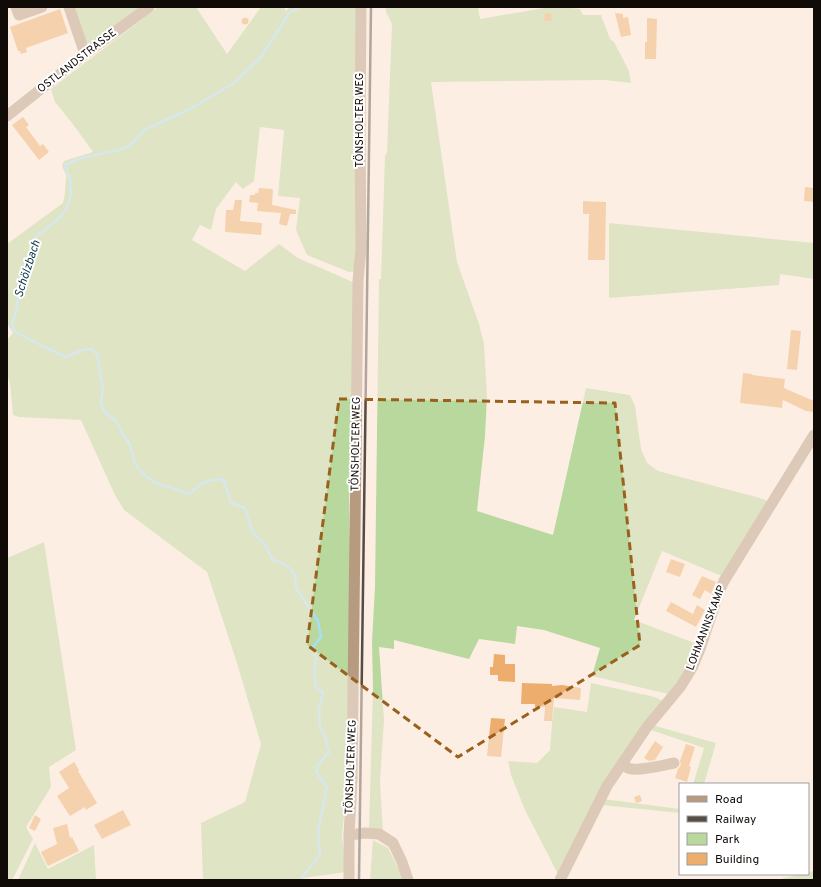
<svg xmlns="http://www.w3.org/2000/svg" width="821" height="887" viewBox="0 0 821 887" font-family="Overpass,sans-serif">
  <rect width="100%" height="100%" fill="#fdeee4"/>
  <g fill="#b8d89e">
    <path d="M72 7H142L92 43H87L84 40Z"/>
    <path d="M158 7H196L227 54 261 7H284L286 11 289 8 292 7H358L357 271 349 272 307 255 296 230 300 198 278 196 284 130 260 127 254 181 243 189 236 182 216 209 211 230 200 225 192 240 245 271 279 244 298 258 355 283 349 497 350 565 347 784 342 836 346 872 304 878 302 880H203L201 823 245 802 261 744 236 660 207 572 124 510 114 493 81 420 19 417 13 415 10 383 7 374V340L13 333 7 323V244L63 203 65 193 66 177H67L62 166 64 161 93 152 72 123 55 102 51 89Z"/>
    <path d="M386 7H478L480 19 550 7H561L580 9 583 15H601L610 39 614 42 629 71 631 83 605 80 431 82 457 262 479 324 484 344 487 395 485 436 477 511 553 535 586 388 630 395 635 406 641 449 647 463 658 471 760 498 770 502 724 577 662 551 634 620 697 644 689 668 668 694 592 676 600 648 544 630 517 626 515 644 479 639 469 659 394 640V649L379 647 384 720 380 782 383 832 369 829 373 691 372 641 375 587 379 279H381L385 156 387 152 392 24 386 12Z"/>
    <path d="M609 223 814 243V279L780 274 779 285 609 298Z"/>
    <path d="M44 542 76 750 49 767 51 787 26 827 33 839 12 880H7V558Z"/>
    <path d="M591 683 655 697 663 701 559 876 525 810 511 775 508 761 537 763 550 750 552 723 554 707 587 712Z"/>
    <path d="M652 725 716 743 704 784H693L704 748 648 729Z"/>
    <path d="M603 799 680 809V813L601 805Z"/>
    <path d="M373 840 388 848 404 880H370Z"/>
    <path d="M35 843 48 869 94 845 96 880H18Z"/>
    <path d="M814 871V880H776L801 874H808V872Z"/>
  </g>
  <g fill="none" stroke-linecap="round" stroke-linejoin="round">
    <path stroke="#a8def7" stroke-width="2.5" d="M300 7 289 13 261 57 234 83 190 109 144 130 131 145 119 150 82 158 65 165 70 180 71 195 67 208 57 220 48 227 35 238 33 244V253L19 293 16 312 12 323 14 331 42 346 66 357 82 350 91 349 97 354 103 389 101 401 103 410 117 422 122 433 130 445 134 461 140 471 155 483 190 494C200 483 205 481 221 479L224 481 231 503 245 508 253 533 264 543 273 560 280 562 291 569 295 575 296 588 318 621 321 637 313 647 316 659 314 674 316 687 323 693 319 709 320 728 325 736 329 752 318 765 316 772 327 787 318 831 320 855 300 880"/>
  </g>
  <g fill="#ecad6d">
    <path d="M60 9 68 33 26 48 27 52 21 54 20 51H18L10 27Z"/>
    <path d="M545 13 552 14 551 21H544Z"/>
    <path d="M615 13 623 14V18L628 17 631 35 621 37Z"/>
    <circle cx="245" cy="21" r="3.5"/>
    <path d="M647 18 657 19 656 59H645V42H647Z"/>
    <path d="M23 117 29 125 26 127 40 146 43 144 49 152 39 160 12 125Z"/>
    <path d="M805 187 814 188V202L804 201Z"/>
    <path d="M259 188 273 189 272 205 296 210V214H290L287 226 279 224 281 213 257 211 258 203 249 202 250 195H255V193H258Z"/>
    <path d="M235 200H242L240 221 262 223 261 235 225 232 226 210H233Z"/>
    <path d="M583 201 606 202 605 260H588L589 214H583Z"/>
    <path d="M791 330 801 331 797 370 787 369Z"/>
    <path d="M743 373 752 374V375L785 379 784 388 814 401V412L806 411 783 400 782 408 740 403Z"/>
    <path d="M671 559 685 564 680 577 666 572Z"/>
    <path d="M702 576 716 582 711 594 705 590 700 599 692 595Z"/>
    <path d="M671 602 693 614 697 605 705 610 696 627 666 611Z"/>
    <path d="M494 654 505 655V664H515V682L498 681V675H490V667H493Z"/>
    <path d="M522 683 552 684V686L562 685 581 688 580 700 554 698 552 721H544L545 707H535V704H521Z"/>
    <path d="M491 718 505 719 501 757 487 756Z"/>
    <path d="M655 741 663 747 655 760 649 761 644 758Z"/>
    <path d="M686 744 695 747 689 766 691 767 687 782 675 778 678 769 681 765 680 761Z"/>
    <path d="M74 762 79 770 78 771 97 803 86 810 85 807 70 816 57 796 69 788 59 772Z"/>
    <path d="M640 795 642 801 636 803 634 797Z"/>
    <path d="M123 810 131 825 102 839 94 825Z"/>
    <path d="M35 815 41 819 35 831 29 828Z"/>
    <path d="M67 824 70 838 72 837 79 851 48 866 41 852 57 844 53 828Z"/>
  </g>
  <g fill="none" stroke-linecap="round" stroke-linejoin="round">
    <g stroke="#b69b81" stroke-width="11">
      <path d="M16 7 19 15 42 7"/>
      <path d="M69 7 85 54"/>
      <path d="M7 116 85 54 149 7"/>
      <path d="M622 764C624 765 626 767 628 768 636 772 664 765 674 763"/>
      <path d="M349 835 365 833 379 834 393 843 402 862 408 880"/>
      <path d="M349 880V835L352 780 358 281 361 249 360 134 361 7"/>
      <path d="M560 880 607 786 647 727 681 686 692 668 700 649 719 592 724 581 814 435"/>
    </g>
    <path stroke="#554c46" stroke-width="2.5" d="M359 880 371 7"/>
  </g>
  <path d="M0 0H821V887H0ZM339 399 615 403 640 645 458 757 307 645Z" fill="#fdeee4" fill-opacity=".55" fill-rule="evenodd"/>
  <path fill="none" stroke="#99601e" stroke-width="3" stroke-dasharray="8 5" stroke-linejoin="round" d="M339 399 615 403 640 645 458 757 307 645Z"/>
  <g text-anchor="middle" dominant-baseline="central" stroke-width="4" stroke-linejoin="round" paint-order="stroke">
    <g font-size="11" fill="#110b07" stroke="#fff">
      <text transform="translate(77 61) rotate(-38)">OSTLANDSTRASSE</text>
      <text transform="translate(360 120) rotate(-90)">TÖNSHOLTER WEG</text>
      <text transform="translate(356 444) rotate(-89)">TÖNSHOLTER WEG</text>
      <text transform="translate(706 628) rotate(-69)">LOHMANNSKAMP</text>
      <text transform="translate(351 767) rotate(-88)">TÖNSHOLTER WEG</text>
    </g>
    <g font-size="12" font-style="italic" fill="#063546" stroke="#fff">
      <text transform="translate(28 269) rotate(-72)">Schölzbach</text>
    </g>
  </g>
  <rect width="821" height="887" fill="none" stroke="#110b07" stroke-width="16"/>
  <rect x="679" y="783" width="130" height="92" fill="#ffffff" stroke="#a09d9c"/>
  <rect x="687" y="796" width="20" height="6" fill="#b69b81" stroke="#a09d9c"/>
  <text x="715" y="803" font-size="12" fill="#110b07">Road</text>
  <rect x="687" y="816" width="20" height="6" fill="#554c46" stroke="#a09d9c"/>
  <text x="715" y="823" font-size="12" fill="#110b07">Railway</text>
  <rect x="687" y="833" width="20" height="12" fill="#b8d89e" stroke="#a09d9c"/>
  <text x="715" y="843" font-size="12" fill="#110b07">Park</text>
  <rect x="687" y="853" width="20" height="12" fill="#ecad6d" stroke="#a09d9c"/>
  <text x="715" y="863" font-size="12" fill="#110b07">Building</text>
</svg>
